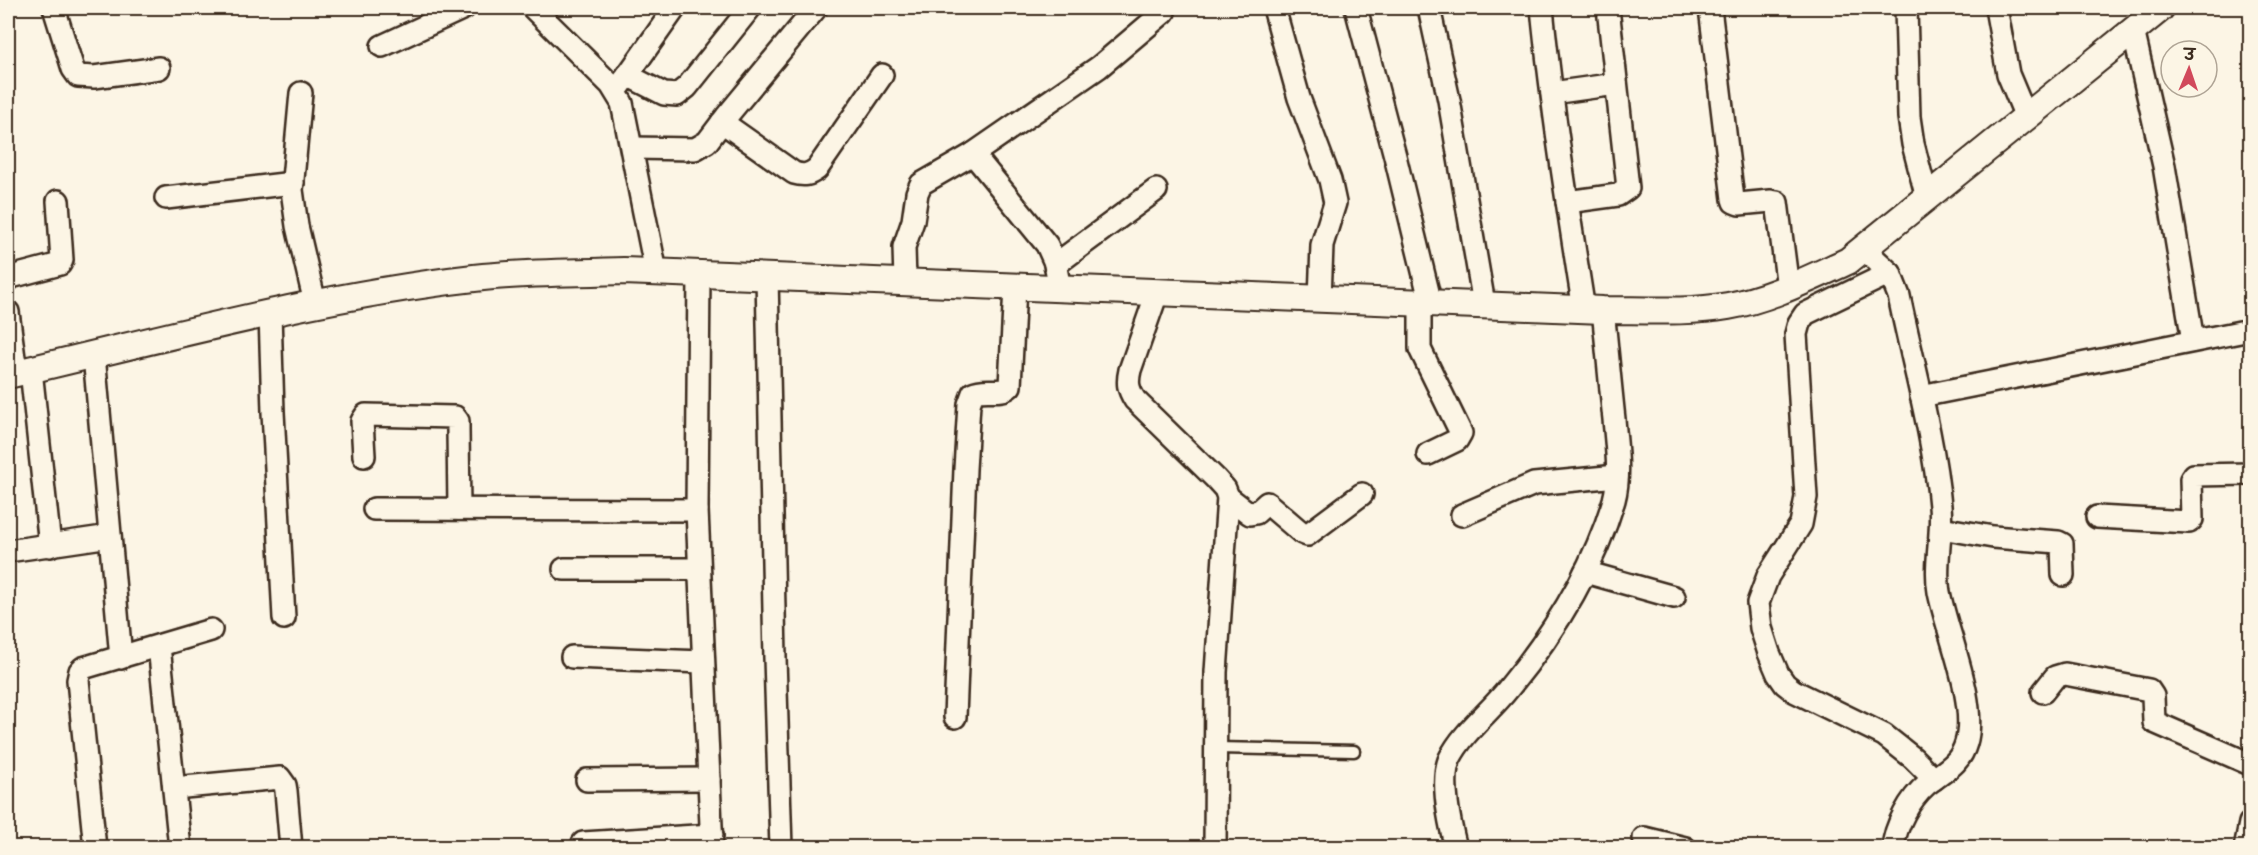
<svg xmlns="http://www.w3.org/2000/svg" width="2258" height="855" viewBox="0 0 2258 855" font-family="Delius,'Playpen Sans Deva',sans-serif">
  <rect width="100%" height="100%" fill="#fcf5e5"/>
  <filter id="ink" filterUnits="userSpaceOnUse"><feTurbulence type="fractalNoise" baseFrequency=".0167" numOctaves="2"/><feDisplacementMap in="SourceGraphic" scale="12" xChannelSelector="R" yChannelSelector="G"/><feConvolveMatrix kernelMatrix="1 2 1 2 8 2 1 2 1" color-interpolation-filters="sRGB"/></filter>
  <g filter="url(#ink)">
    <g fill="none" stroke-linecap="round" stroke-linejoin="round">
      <g stroke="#3b2a1e" stroke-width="15">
        <path id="service" d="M1216 748 1354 751"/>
      </g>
      <g stroke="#3b2a1e" stroke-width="26">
        <g id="minor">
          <path d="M54 8 73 69 78 76 94 77 159 68"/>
          <path d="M533 8 611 85 622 103 656 272"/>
          <path d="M1274 8 1299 98 1330 180 1335 203 1322 245 1320 299"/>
          <path d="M1356 8 1395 156 1431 304"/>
          <path d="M1429 8 1449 100 1484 304"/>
          <path d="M1542 8C1552 109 1568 209 1584 310"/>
          <path d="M1710 8 1733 199 1734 202 1739 204 1771 201 1777 202 1788 288"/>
          <path d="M1906 8 1909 117 1913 144 1927 198"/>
          <path d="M1996 8 2008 74 2026 117"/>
          <path d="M2133 30 2164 166 2193 341"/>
          <path d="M382 46 464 8"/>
          <path d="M627 75 664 94 677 95 687 87 750 8"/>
          <path d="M620 86 675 8"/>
          <path d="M301 93 292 190 297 226 315 303"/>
          <path d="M1552 93 1616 84"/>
          <path d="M722 122 794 173C804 176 809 175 817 169L882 75"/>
          <path d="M632 148 695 149 707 142 726 117 816 8"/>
          <path d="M973 154 1047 245 1055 263 1060 289"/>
          <path d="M166 198 293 183"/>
          <path d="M1567 202 1618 195 1628 188 1608 8"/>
          <path d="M1864 249 1890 273 1899 296C1913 364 1934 438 1940 506 1943 535 1934 564 1939 592 1947 634 1978 703 1966 743 1960 765 1943 771 1926 785 1910 799 1895 826 1893 848"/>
          <path d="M1055 265 1156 190"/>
          <path d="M699 273 697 510 712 848"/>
          <path d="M1890 273 1805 314 1799 323 1796 334 1806 497 1801 524 1768 576 1758 603 1761 628 1769 653 1778 674 1785 684 1794 691 1884 735 1913 758 1934 779"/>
          <path d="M767 276 775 658 781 848"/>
          <path d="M8 280 11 277 60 264 62 260 58 201"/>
          <path d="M905 282 904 247 913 221 917 193 921 184 973 154 1099 67 1164 12"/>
          <path d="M1157 293 1130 370C1127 383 1128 389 1135 400L1216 479 1225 489 1228 497 1216 672 1215 848"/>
          <path d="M1420 303V349L1461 433 1457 440 1428 454"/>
          <path d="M8 312 16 373"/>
          <path d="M270 313 273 412 284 618"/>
          <path d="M94 355 121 658"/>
          <path d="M31 370 50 546"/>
          <path d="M1921 396 2250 330"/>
          <path d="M364 456 362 421 366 415 455 417 458 421V430L459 509"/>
          <path d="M1228 497 1250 514 1256 513 1267 503 1302 533 1307 535 1362 494"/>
          <path d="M374 509 697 510"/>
          <path d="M1462 515 1534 484 1617 476"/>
          <path d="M2097 517 2189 522 2192 519 2191 479 2194 475 2250 474"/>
          <path d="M1941 528 1993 537 2058 542 2062 544 2063 575"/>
          <path d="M8 551 110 536"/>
          <path d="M564 569H698"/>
          <path d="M1585 572 1674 597"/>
          <path d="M159 646 180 848"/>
          <path d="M572 657 703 662"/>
          <path d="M2043 692 2055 677 2065 674 2149 690 2153 696 2154 722 2250 764"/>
          <path d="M955 717 965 469 969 404 973 393C985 387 1001 395 1010 386L1015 287"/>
          <path d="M587 780 709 779"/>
          <path d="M174 788 280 778 285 785 286 791 291 848"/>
          <path d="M1644 838 1685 848"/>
          <path d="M583 843 712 835"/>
          <path d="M95 848 78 680 80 671 83 668 211 630"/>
          <path d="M1456 848C1450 825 1440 779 1450 758 1463 732 1490 712 1508 689 1554 633 1593 570 1614 500 1621 474 1616 445 1614 419 1610 383 1607 347 1603 310"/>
          <path d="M2245 848 2250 823"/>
        </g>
      </g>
      <g stroke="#3b2a1e" stroke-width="30">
        <path id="tertiary" d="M8 375C162 339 316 296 474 278 523 272 574 273 624 271L1603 310C1644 310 1687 313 1728 306 1769 299 1810 278 1848 261L2161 8"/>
      </g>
      <use href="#service" stroke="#fcf5e5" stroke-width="10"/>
      <use href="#minor" stroke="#fcf5e5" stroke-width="21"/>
      <use href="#tertiary" stroke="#fcf5e5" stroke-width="26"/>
    </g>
  </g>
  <rect width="2258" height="855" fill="none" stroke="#fcf5e5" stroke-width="30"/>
  <rect x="15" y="15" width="2228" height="825" fill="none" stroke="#3b2a1e" stroke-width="2" filter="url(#ink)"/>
  <g transform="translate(2189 69) rotate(2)"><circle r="28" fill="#fcf5e5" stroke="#afa495" stroke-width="1.5"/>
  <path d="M0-4.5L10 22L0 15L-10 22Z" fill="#d1495b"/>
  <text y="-9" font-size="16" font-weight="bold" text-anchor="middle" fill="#3b2a1e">उ</text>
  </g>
</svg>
